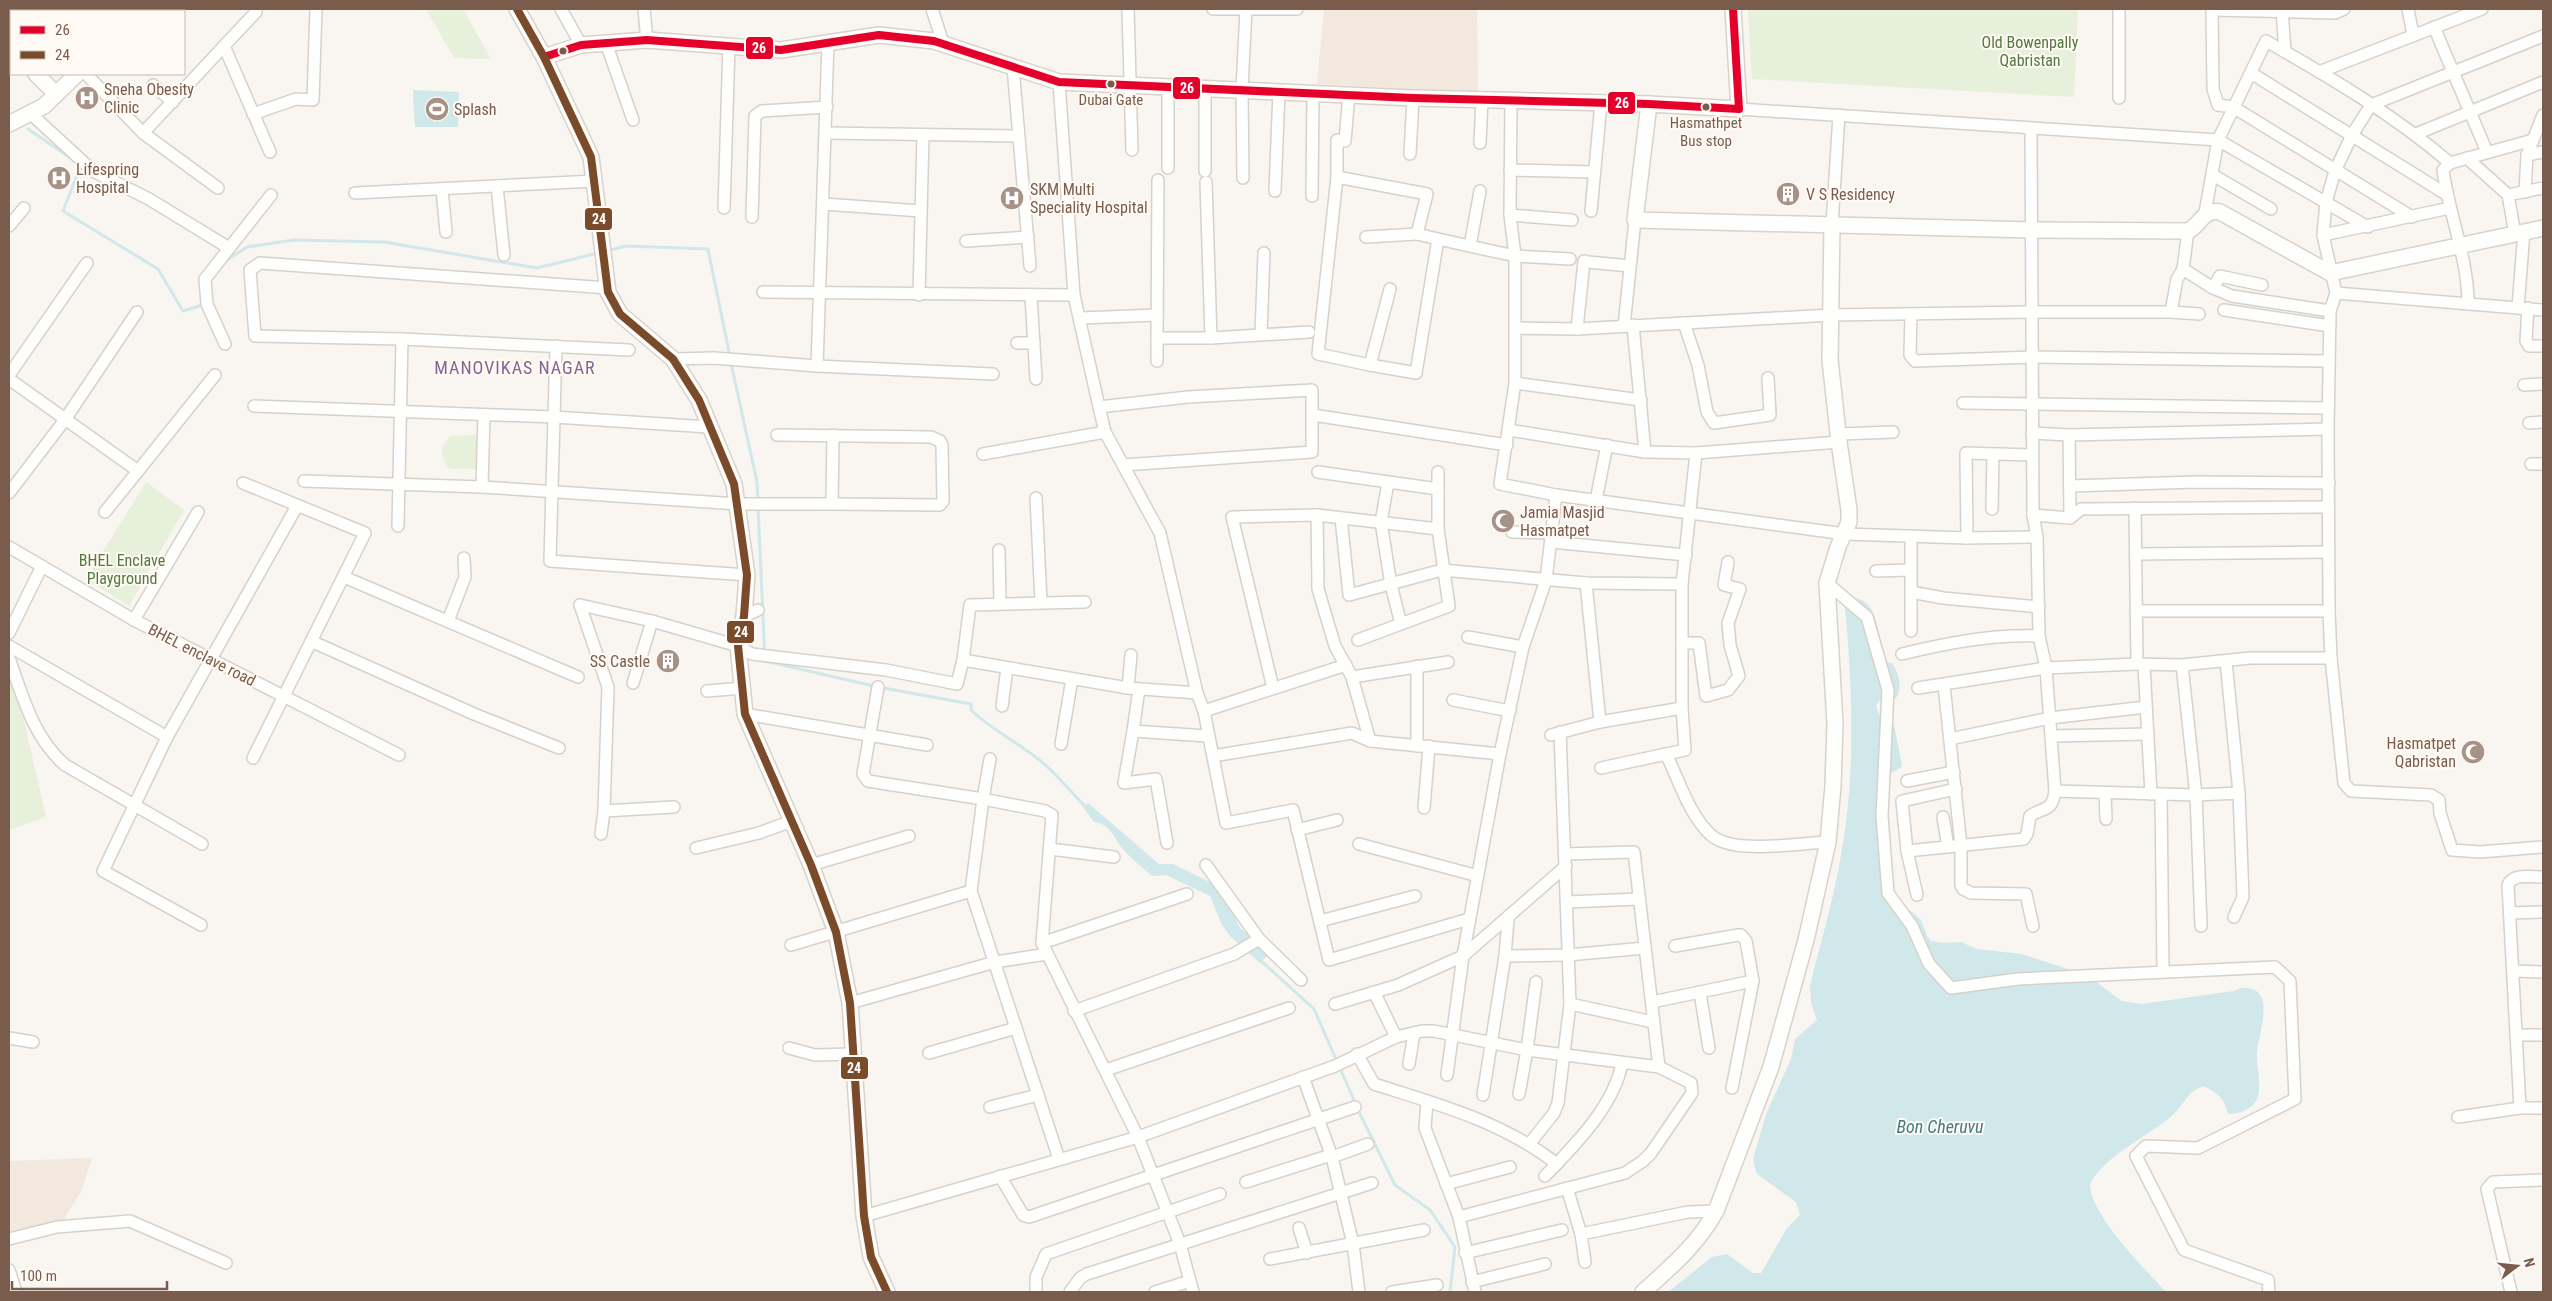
<svg xmlns="http://www.w3.org/2000/svg" width="2552" height="1301" viewBox="0 0 2552 1301" font-family="'Roboto Condensed',sans-serif">
  <rect width="100%" height="100%" fill="#f9f5f0"/>
  <g fill="#f2e8de">
    <path d="M1324 9H1477L1478 93 1317 84Z"/>
    <path d="M92 1158 81 1192 63 1220 9 1232V1161Z"/>
  </g>
  <g fill="#e7f0db">
    <path d="M426 9H463L491 59 454 58Z"/>
    <path d="M1748 9H2078L2074 97 1752 79Z"/>
    <path d="M475 435 480 437 478 469H450C439 457 439 447 451 436Z"/>
    <path d="M146 482 184 510 129 606 86 579Z"/>
    <path d="M9 655 46 817 9 830Z"/>
  </g>
  <g fill="#d0e8ea">
    <path d="M413 90 459 92 458 127H415Z"/>
    <path d="M1852 598C1881 598 1878 644 1885 662L1892 663C1899 673 1903 688 1896 698L1879 701 1876 706 1881 719 1894 725 1902 765 1901 768 1886 775C1874 833 1872 847 1894 902L1912 912 1921 920 1927 936 1931 941 1943 943 1961 942 1977 949 2021 954 2062 967 2091 978 2122 1001 2142 1004 2234 991C2242 987 2245 987 2252 989 2274 995 2258 1037 2257 1053 2256 1066 2262 1086 2257 1099 2252 1110 2239 1114 2228 1114 2225 1099 2217 1092 2203 1086 2186 1093 2185 1103 2173 1115 2148 1137 2106 1154 2090 1184 2090 1215 2145 1269 2166 1292H1668L1712 1257 1727 1254 1753 1273H1761L1787 1228 1800 1215 1796 1202 1761 1177 1756 1172 1753 1159 1766 1114 1791 1059 1795 1039 1817 1020 1811 1003 1810 986C1821 940 1835 895 1842 849 1856 770 1852 686 1845 607Z"/>
    <path d="M1088 803 1159 864H1173L1220 887 1240 928 1269 954 1260 963 1231 937 1222 925 1210 896 1166 875 1152 876C1142 867 1130 858 1122 848 1113 836 1110 824 1094 822L1083 807Z"/>
  </g>
  <g fill="none" stroke-linecap="round" stroke-linejoin="round">
    <g stroke="#d0e8ea" stroke-width="3">
      <path d="M28 129 81 165 63 211 158 269 183 311 206 304"/>
      <path d="M607 251 626 246 708 249 730 357"/>
      <path d="M224 262 247 247 294 240 384 242 537 268 598 253"/>
      <path d="M731 363 757 482 758 501"/>
      <path d="M758 508 765 661 878 687 971 704V710C991 729 1015 741 1037 758 1057 773 1070 792 1087 808"/>
      <path d="M1259 959 1314 1009 1361 1116 1395 1185 1430 1210 1455 1247 1450 1292"/>
    </g>
    <g stroke="#d7d1cb" stroke-width="14">
      <g id="street">
        <path d="M561 9 581 45"/>
        <path d="M644 9 647 40"/>
        <path d="M932 9 943 43"/>
        <path d="M1128 9 1132 150"/>
        <path d="M1213 9H1297"/>
        <path d="M2119 9V98"/>
        <path d="M2212 9 2213 89 2218 105 2233 107 2412 217"/>
        <path d="M2282 9 2285 52"/>
        <path d="M2408 9 2413 35"/>
        <path d="M2212 10 2335 13 2344 9"/>
        <path d="M26 11 29 9"/>
        <path d="M256 12 224 46 270 152"/>
        <path d="M2434 27 2487 152"/>
        <path d="M9 28 11 26"/>
        <path d="M2543 36 2371 105 2352 135 2335 171 2326 202 2323 235 2336 293 2330 311 2328 429 2329 611 2331 658 2344 783 2351 791 2431 795 2439 800 2440 813 2452 850 2480 852 2543 847"/>
        <path d="M606 43 633 120"/>
        <path d="M1013 67 1030 266"/>
        <path d="M2319 72 2482 9"/>
        <path d="M2251 73 2446 194"/>
        <path d="M86 74 143 133 218 188"/>
        <path d="M1059 82 1074 295 1099 407 1105 432 1160 533 1197 693 1204 711 1226 823 1293 810 1329 960 1469 919"/>
        <path d="M153 85 173 102"/>
        <path d="M1205 88V171"/>
        <path d="M1349 94 1345 141 1337 140V177L1318 354 1370 365 1390 289"/>
        <path d="M1511 100 1510 215 1515 256V383L1500 484 1556 495 1845 534 1967 538 2037 537"/>
        <path d="M1739 109 2218 140 2368 227"/>
        <path d="M30 113 93 171 149 199 229 248"/>
        <path d="M253 114 296 99 313 100 316 9"/>
        <path d="M143 133 224 46"/>
        <path d="M826 133 1018 136"/>
        <path d="M2416 134 2543 82"/>
        <path d="M1480 143 1482 99"/>
        <path d="M1410 154 1413 98"/>
        <path d="M2527 155 2543 152"/>
        <path d="M2467 158 2508 195 2515 234"/>
        <path d="M2450 163 2443 170C2449 215 2468 258 2468 304"/>
        <path d="M1168 168V88"/>
        <path d="M1510 170 1594 172"/>
        <path d="M2213 175 2271 209"/>
        <path d="M1337 177 1427 194 1417 234 1438 239"/>
        <path d="M1243 178 1242 89 1246 9"/>
        <path d="M1158 180 1157 338H1211L1309 332"/>
        <path d="M1206 182 1211 338"/>
        <path d="M497 186 504 255"/>
        <path d="M442 189 446 232"/>
        <path d="M1275 191 1279 91"/>
        <path d="M2525 192 2527 155 2543 115"/>
        <path d="M355 193 595 181"/>
        <path d="M2508 195 2543 188"/>
        <path d="M1312 196 1313 92"/>
        <path d="M824 204 921 211"/>
        <path d="M724 208 729 45"/>
        <path d="M1591 211 1601 103"/>
        <path d="M2205 213 2218 140 2266 41C2330 77 2394 115 2450 163L2533 140"/>
        <path d="M1510 215 1572 220"/>
        <path d="M752 217 755 116 762 111 827 107"/>
        <path d="M1832 225 1839 115"/>
        <path d="M9 226 24 208"/>
        <path d="M2323 235 2450 208"/>
        <path d="M1366 237 1417 234"/>
        <path d="M966 241 1028 237"/>
        <path d="M1470 246 1480 191"/>
        <path d="M1588 262 1630 266"/>
        <path d="M2183 269 2213 288 2232 296 2330 311"/>
        <path d="M608 288 260 263 250 270 255 336 402 339 629 350"/>
        <path d="M2213 288 2220 276 2262 285"/>
        <path d="M763 292 1074 295"/>
        <path d="M2336 293 2543 310"/>
        <path d="M919 295 923 135"/>
        <path d="M1031 296 1036 379"/>
        <path d="M2518 307 2524 232"/>
        <path d="M2528 308 2526 341 2529 346H2543"/>
        <path d="M2224 310 2330 326"/>
        <path d="M2171 312 2177 279 2183 269 2188 231"/>
        <path d="M1911 314 1910 355 1915 361 2033 357 2329 361"/>
        <path d="M1080 318 1157 315"/>
        <path d="M1684 323 1698 365 1707 412 1714 423 1770 415 1768 378"/>
        <path d="M1633 325 1645 452"/>
        <path d="M1624 326 1635 220"/>
        <path d="M1516 328 1577 329 1831 315 2032 312H2171L2199 314"/>
        <path d="M1577 329 1584 261"/>
        <path d="M1261 334 1264 253"/>
        <path d="M1157 338V361"/>
        <path d="M1017 343H1034"/>
        <path d="M225 344 207 304 205 279 271 195"/>
        <path d="M556 346 550 561 747 575"/>
        <path d="M673 359 714 358 817 366 993 374"/>
        <path d="M1370 365 1416 373 1438 239 1515 256 1570 259"/>
        <path d="M817 366 828 43"/>
        <path d="M9 375 87 263"/>
        <path d="M9 379 138 471 215 375"/>
        <path d="M1515 383 1641 400"/>
        <path d="M2524 385 2543 384"/>
        <path d="M1963 403 2328 408"/>
        <path d="M254 406 554 417 709 427"/>
        <path d="M1099 407 1188 397 1312 390V452L1123 465"/>
        <path d="M1313 415 1507 445"/>
        <path d="M2529 423 2543 422"/>
        <path d="M1509 430 1645 452 1696 453 1839 442"/>
        <path d="M2032 433 2069 435 2328 429"/>
        <path d="M1840 434 1893 432"/>
        <path d="M777 435 931 437 940 441 942 445 943 501 940 505 832 504"/>
        <path d="M2069 435 2070 518"/>
        <path d="M983 454 1105 432"/>
        <path d="M2531 464H2543"/>
        <path d="M1318 472 1438 489"/>
        <path d="M304 481 482 487 738 504H832L833 435"/>
        <path d="M243 483 365 533 253 758"/>
        <path d="M1388 483 1381 522 1391 585 1401 624"/>
        <path d="M2070 486 2196 482 2329 483"/>
        <path d="M482 487 484 415"/>
        <path d="M9 493 64 421 137 312"/>
        <path d="M1036 498 1041 602"/>
        <path d="M1596 500 1607 445"/>
        <path d="M2135 508 2137 664 2182 665 2250 658H2331"/>
        <path d="M1992 509 1993 455"/>
        <path d="M105 512 138 471"/>
        <path d="M1317 515 1318 589 1335 646 1352 677 1370 741"/>
        <path d="M2033 515 2070 518 2081 509 2328 507"/>
        <path d="M1341 518 1349 595 1442 570 1586 583 1682 584"/>
        <path d="M398 526 402 339"/>
        <path d="M1512 532 1552 533"/>
        <path d="M1967 538 1966 453 2031 455"/>
        <path d="M1551 542 1686 555"/>
        <path d="M9 547 134 620 399 755"/>
        <path d="M999 550 1000 603"/>
        <path d="M2136 554 2328 552"/>
        <path d="M1876 571 1910 570"/>
        <path d="M344 577 578 677"/>
        <path d="M1586 583 1600 722"/>
        <path d="M1827 583 1867 617 1888 690 1882 816 1888 893 1912 926 1929 964 1951 988 2018 979 2275 967 2290 981 2295 1099 2198 1148 2146 1146 2136 1156 2184 1250 2268 1280 2269 1292"/>
        <path d="M1911 592 1943 598 2039 607"/>
        <path d="M580 605 652 621 738 646 752 654 886 670 957 684 963 660 970 605 1085 602"/>
        <path d="M580 605 608 687 604 811 674 807"/>
        <path d="M2136 611H2329"/>
        <path d="M744 616 758 610"/>
        <path d="M134 620 198 512"/>
        <path d="M448 621 465 577 464 558"/>
        <path d="M1911 631V536"/>
        <path d="M9 633 42 566"/>
        <path d="M1468 637 1523 647"/>
        <path d="M1358 640 1449 606 1438 529V472"/>
        <path d="M313 642 474 714 559 748"/>
        <path d="M1682 643H1699L1706 696 1728 690 1739 676 1730 645 1728 623 1740 589 1724 585 1728 562"/>
        <path d="M9 646 167 737"/>
        <path d="M1902 654C1947 643 1993 634 2039 636"/>
        <path d="M9 658C23 697 33 737 65 765L202 844"/>
        <path d="M963 660 1128 688 1197 693"/>
        <path d="M2226 661 2239 793"/>
        <path d="M2144 665 2151 794"/>
        <path d="M2182 665 2196 795 2201 926"/>
        <path d="M1417 666V746"/>
        <path d="M1352 677 1448 662"/>
        <path d="M633 683 652 621"/>
        <path d="M1944 685 1961 846V885L1963 889 1971 893 2026 894 2033 926"/>
        <path d="M878 687 863 774 868 781 983 799 990 759"/>
        <path d="M1128 688 1131 655"/>
        <path d="M1273 688 1232 517 1317 515 1438 529"/>
        <path d="M1918 688 2046 668 2137 664"/>
        <path d="M707 691 743 688"/>
        <path d="M1453 700 1510 711"/>
        <path d="M1002 706 1007 668"/>
        <path d="M1204 711 1346 665"/>
        <path d="M745 714 927 745"/>
        <path d="M1133 731 1139 689"/>
        <path d="M1551 735 1600 722 1682 708"/>
        <path d="M2051 736 2148 734"/>
        <path d="M1950 739 2050 718 2146 707"/>
        <path d="M1061 744 1072 679"/>
        <path d="M1666 754C1679 780 1689 815 1711 835 1732 855 1799 843 1828 842"/>
        <path d="M1213 756 1352 733 1370 741 1500 754"/>
        <path d="M1601 768 1685 750 1682 708V584L1696 453"/>
        <path d="M1907 781 1954 772"/>
        <path d="M1956 789 1902 801 1907 851 2024 839 2027 834 2030 816C2044 806 2052 813 2055 791L2046 668 2039 636 2037 537 2033 515 2031 128"/>
        <path d="M2055 791 2196 795 2239 793 2243 897 2234 917"/>
        <path d="M2105 794 2106 819"/>
        <path d="M2161 794 2163 972"/>
        <path d="M1424 808 1429 746"/>
        <path d="M1943 817 1948 847"/>
        <path d="M1297 830 1337 820"/>
        <path d="M601 834 604 811"/>
        <path d="M1167 843 1156 779 1124 783 1133 731 1207 736"/>
        <path d="M1359 844 1478 876"/>
        <path d="M696 848 759 833 792 821"/>
        <path d="M1050 849 1114 857"/>
        <path d="M1907 851 1917 895"/>
        <path d="M811 865 909 836"/>
        <path d="M1206 865 1259 939 1301 980"/>
        <path d="M1567 902 1639 899"/>
        <path d="M2510 913 2543 912"/>
        <path d="M1320 921 1415 896"/>
        <path d="M201 925 103 871 167 737 297 506"/>
        <path d="M1042 943 1187 894"/>
        <path d="M791 945 971 891"/>
        <path d="M1675 946 1738 935H1741L1746 941 1753 981 1732 1088"/>
        <path d="M1505 956 1568 955 1645 948"/>
        <path d="M2513 971 2543 972"/>
        <path d="M1374 992 1396 1037"/>
        <path d="M1700 993 1709 1048"/>
        <path d="M1652 1002 1753 981"/>
        <path d="M850 1003 995 962 1047 954"/>
        <path d="M1335 1004 1398 985 1463 956 1566 866"/>
        <path d="M1570 1004 1653 1022"/>
        <path d="M1074 1011 1234 954 1259 939"/>
        <path d="M2516 1035H2543"/>
        <path d="M9 1038 33 1042"/>
        <path d="M789 1048 815 1055 853 1054"/>
        <path d="M929 1053 1016 1028"/>
        <path d="M1357 1054 1374 1084C1440 1105 1501 1121 1557 1164"/>
        <path d="M1409 1064 1414 1033"/>
        <path d="M1106 1070 1289 1008"/>
        <path d="M1447 1075 1463 956 1500 754 1523 647 1546 580 1556 495"/>
        <path d="M1303 1077 1332 1157"/>
        <path d="M1519 1094 1527 1050 1536 982"/>
        <path d="M1483 1095 1505 956 1508 919"/>
        <path d="M1427 1101 1425 1128 1459 1217 1475 1292"/>
        <path d="M990 1107 1038 1095"/>
        <path d="M2520 1108 2508 885C2513 873 2532 877 2543 877"/>
        <path d="M2458 1117 2520 1108H2543"/>
        <path d="M1530 1143 1554 1113 1558 1103 1570 1004 1560 732"/>
        <path d="M1059 1159 971 891 983 799 1045 811 1052 815 1042 943 1138 1137 1180 1244 1193 1292"/>
        <path d="M1000 1176 1023 1215 1029 1217 1355 1107"/>
        <path d="M1545 1176C1575 1145 1614 1106 1622 1063"/>
        <path d="M1246 1182 1331 1155"/>
        <path d="M1446 1184 1510 1167"/>
        <path d="M1567 1188 1581 1234 1585 1262"/>
        <path d="M864 1216 1138 1137 1335 1066 1396 1037 1422 1031H1434L1527 1050 1659 1067"/>
        <path d="M1459 1217 1625 1173 1643 1161 1651 1153 1692 1093 1691 1083 1659 1067 1634 852 1565 854"/>
        <path d="M1299 1228 1307 1253"/>
        <path d="M1581 1234 1688 1212 1716 1211"/>
        <path d="M9 1239 57 1227 130 1221 226 1263"/>
        <path d="M1465 1253 1562 1230"/>
        <path d="M1270 1259 1424 1230"/>
        <path d="M9 1270 16 1292"/>
        <path d="M1472 1282 1545 1264"/>
        <path d="M1036 1292V1277L1046 1254 1220 1194"/>
        <path d="M1070 1292 1080 1278 1087 1274 1372 1183"/>
        <path d="M1155 1292 1190 1281"/>
        <path d="M1359 1292 1353 1244 1332 1157 1368 1144"/>
        <path d="M1392 1292 1437 1285"/>
        <path d="M2511 1292 2487 1189 2493 1182 2543 1180"/>
      </g>
    </g>
    <g stroke="#d9d2cb" stroke-width="18">
      <g id="secondary">
        <path d="M517 9 544 57 591 157 608 292 620 314 673 359 699 400 734 484 747 575 744 616 738 646 745 714 811 865 836 932 850 1003 864 1216 871 1257 887 1292"/>
        <path d="M137 11 139 9"/>
        <path d="M9 47 11 50"/>
        <path d="M544 57 581 45 647 40 781 50 879 35 934 41 1059 82 1413 98 1649 104 1739 109 1733 9"/>
        <path d="M36 74 56 94"/>
        <path d="M1649 104 1635 220 2031 230 2188 231C2202 224 2202 209 2220 212L2330 273 2543 228"/>
        <path d="M9 124 44 106 77 74"/>
        <path d="M1643 1292C1671 1267 1698 1244 1716 1211L1771 1067 1806 940 1828 842 1833 786 1835 724 1827 583 1838 547 1849 522V510L1839 442 1830 360 1832 225"/>
      </g>
    </g>
    <use href="#street" stroke="#fefefd" stroke-width="11"/>
    <use href="#secondary" stroke="#fefefd" stroke-width="15"/>
    <g stroke="#fffaf3" stroke-width="11">
      <path id="bus-1" d="M544 57 581 45 647 40 781 50 879 35 934 41 1059 82 1413 98 1649 104 1739 109 1733 9"/>
    </g>
    <g stroke="#fffaf3" stroke-width="11">
      <path id="bus-2" d="M517 9 544 57 591 157 608 292 620 314 673 359 699 400 734 484 747 575 744 616 738 646 745 714 811 865 836 932 850 1003 864 1216 871 1257 887 1292"/>
    </g>
    <use href="#bus-1" stroke="#e4002b" stroke-width="8"/>
    <use href="#bus-2" stroke="#7a4b2a" stroke-width="8"/>
  </g>
  <defs>
    <g id="hospital-disc" transform="scale(1.25)"><circle r="9.5" fill="#a69286" stroke="#fffaf3"/><path d="M-5-5h3v3.5h4V-5h3V5h-3V1.5h-4V5h-3Z" fill="#fff"/></g>
    <g id="stadium-disc" transform="scale(1.25)"><circle r="9.5" fill="#a69286" stroke="#fffaf3"/><path d="M0-5a6.5 5 0 1 0 0 10a6.5 5 0 1 0 0-10ZM-3.5-1.8h7v3.6h-7Z" fill="#fff"/></g>
    <g id="building-disc" transform="scale(1.25)"><circle r="9.5" fill="#a69286" stroke="#fffaf3"/><path d="M-4-6H4V6H1V3H-1V6H-4ZM-2.5-4.3h1.7v1.8h-1.7ZM.8-4.3h1.7v1.8H.8ZM-2.5-1h1.7V.8h-1.7ZM.8-1h1.7V.8H.8Z" fill="#fff"/></g>
    <g id="mosque-disc" transform="scale(1.25)"><circle r="9.5" fill="#a69286" stroke="#fffaf3"/><path d="M3.5-4.9A6 6 0 1 0 3.5 4.9A5 5 0 1 1 3.5-4.9Z" fill="#fff"/></g>
  </defs>
  <g fill-rule="evenodd">
    <use href="#hospital-disc" x="87" y="98"/>
    <use href="#stadium-disc" x="437" y="109"/>
    <use href="#hospital-disc" x="59" y="178"/>
    <use href="#building-disc" x="1788" y="194"/>
    <use href="#hospital-disc" x="1012" y="198"/>
    <use href="#mosque-disc" x="1503" y="521"/>
    <use href="#building-disc" x="668" y="661"/>
    <use href="#mosque-disc" x="2473" y="752"/>
  </g>
  <g fill="#7a5c4d" stroke="#fffaf3" stroke-width="2">
    <circle cx="563" cy="51" r="4.5"/>
    <circle cx="1111" cy="84" r="4.5"/>
    <circle cx="1706" cy="107" r="4.5"/>
  </g>
  <g text-anchor="middle" dominant-baseline="central" stroke-width="4" stroke-linejoin="round" paint-order="stroke">
    <g font-size="15" fill="#7a5c4d" stroke="#fffaf3">
      <text x="1111" y="100">Dubai Gate</text>
      <text x="1706" y="123">Hasmathpet<tspan x="1706" dy="18">Bus stop</tspan></text>
    </g>
    <g font-size="16" fill="#537a41" stroke="#fffaf3">
      <text x="2030" y="42">Old Bowenpally<tspan x="2030" dy="18">Qabristan</tspan></text>
      <text x="122" y="560">BHEL Enclave<tspan x="122" dy="18">Playground</tspan></text>
    </g>
    <g font-size="16" fill="#7a5c4d" stroke="#fffaf3" text-anchor="start">
      <text x="104" y="89">Sneha Obesity<tspan x="104" dy="18">Clinic</tspan></text>
      <text x="454" y="109">Splash</text>
      <text x="76" y="169">Lifespring<tspan x="76" dy="18">Hospital</tspan></text>
      <text x="1030" y="189">SKM Multi<tspan x="1030" dy="18">Speciality Hospital</tspan></text>
      <text x="1806" y="194">V S Residency</text>
      <text x="1520" y="512">Jamia Masjid<tspan x="1520" dy="18">Hasmatpet</tspan></text>
      <text x="650" y="661" text-anchor="end">SS Castle</text>
      <text x="2456" y="743" text-anchor="end">Hasmatpet<tspan x="2456" dy="18">Qabristan</tspan></text>
    </g>
    <g font-size="16" fill="#7a5c4d" stroke="#fffaf3">
      <text transform="translate(202 655) rotate(27)">BHEL enclave road</text>
    </g>
    <g font-size="18" letter-spacing="1" fill="#846695" stroke="#fffaf3">
      <text x="515" y="367">MANOVIKAS NAGAR</text>
    </g>
    <g font-size="18" font-style="italic" fill="#437c86" stroke="#fffaf3">
      <text x="1940" y="1126">Bon Cheruvu</text>
    </g>
  </g>
  <g stroke="#fffaf3" stroke-width="2">
    <rect x="745" y="36" width="29" height="24" rx="5" fill="#e4002b"/>
    <rect x="1172" y="76" width="29" height="24" rx="5" fill="#e4002b"/>
    <rect x="1607" y="91" width="29" height="24" rx="5" fill="#e4002b"/>
    <rect x="584" y="207" width="29" height="24" rx="5" fill="#7a4b2a"/>
    <rect x="726" y="620" width="29" height="24" rx="5" fill="#7a4b2a"/>
    <rect x="840" y="1056" width="29" height="24" rx="5" fill="#7a4b2a"/>
  </g>
  <g font-size="14" text-anchor="middle" font-weight="bold" fill="#fff">
    <text x="759" y="53">26</text>
    <text x="1187" y="93">26</text>
    <text x="1622" y="108">26</text>
    <text x="599" y="224">24</text>
    <text x="741" y="637">24</text>
    <text x="854" y="1073">24</text>
  </g>
  <rect width="2552" height="1301" fill="none" stroke="#7a5c4d" stroke-width="20"/>
  <rect x="10" y="10" width="175" height="65" fill="#fffaf3" stroke="#cabbb1"/>
  <rect x="20" y="26" width="25" height="8" fill="#e4002b" stroke="#cabbb1"/>
  <text x="55" y="35" font-size="15" fill="#7a5c4d">26</text>
  <rect x="20" y="51" width="25" height="8" fill="#7a4b2a" stroke="#cabbb1"/>
  <text x="55" y="60" font-size="15" fill="#7a5c4d">24</text>
  <g transform="translate(2517 1266) rotate(74)" stroke="#fffaf3" stroke-width="4" paint-order="stroke">
  <path d="M0-4L9 19L0 12L-9 19Z" fill="#7a5c4d"/>
  <text y="-8" font-size="14" font-weight="bold" text-anchor="middle" fill="#7a5c4d">N</text>
  </g>
  <path d="M12 1281v8h155v-8" fill="none" stroke="#7a5c4d" stroke-width="2.5"/>
  <text x="20" y="1281" font-size="15" fill="#7a5c4d" stroke="#fffaf3" stroke-width="4" paint-order="stroke">100 m</text>
</svg>
